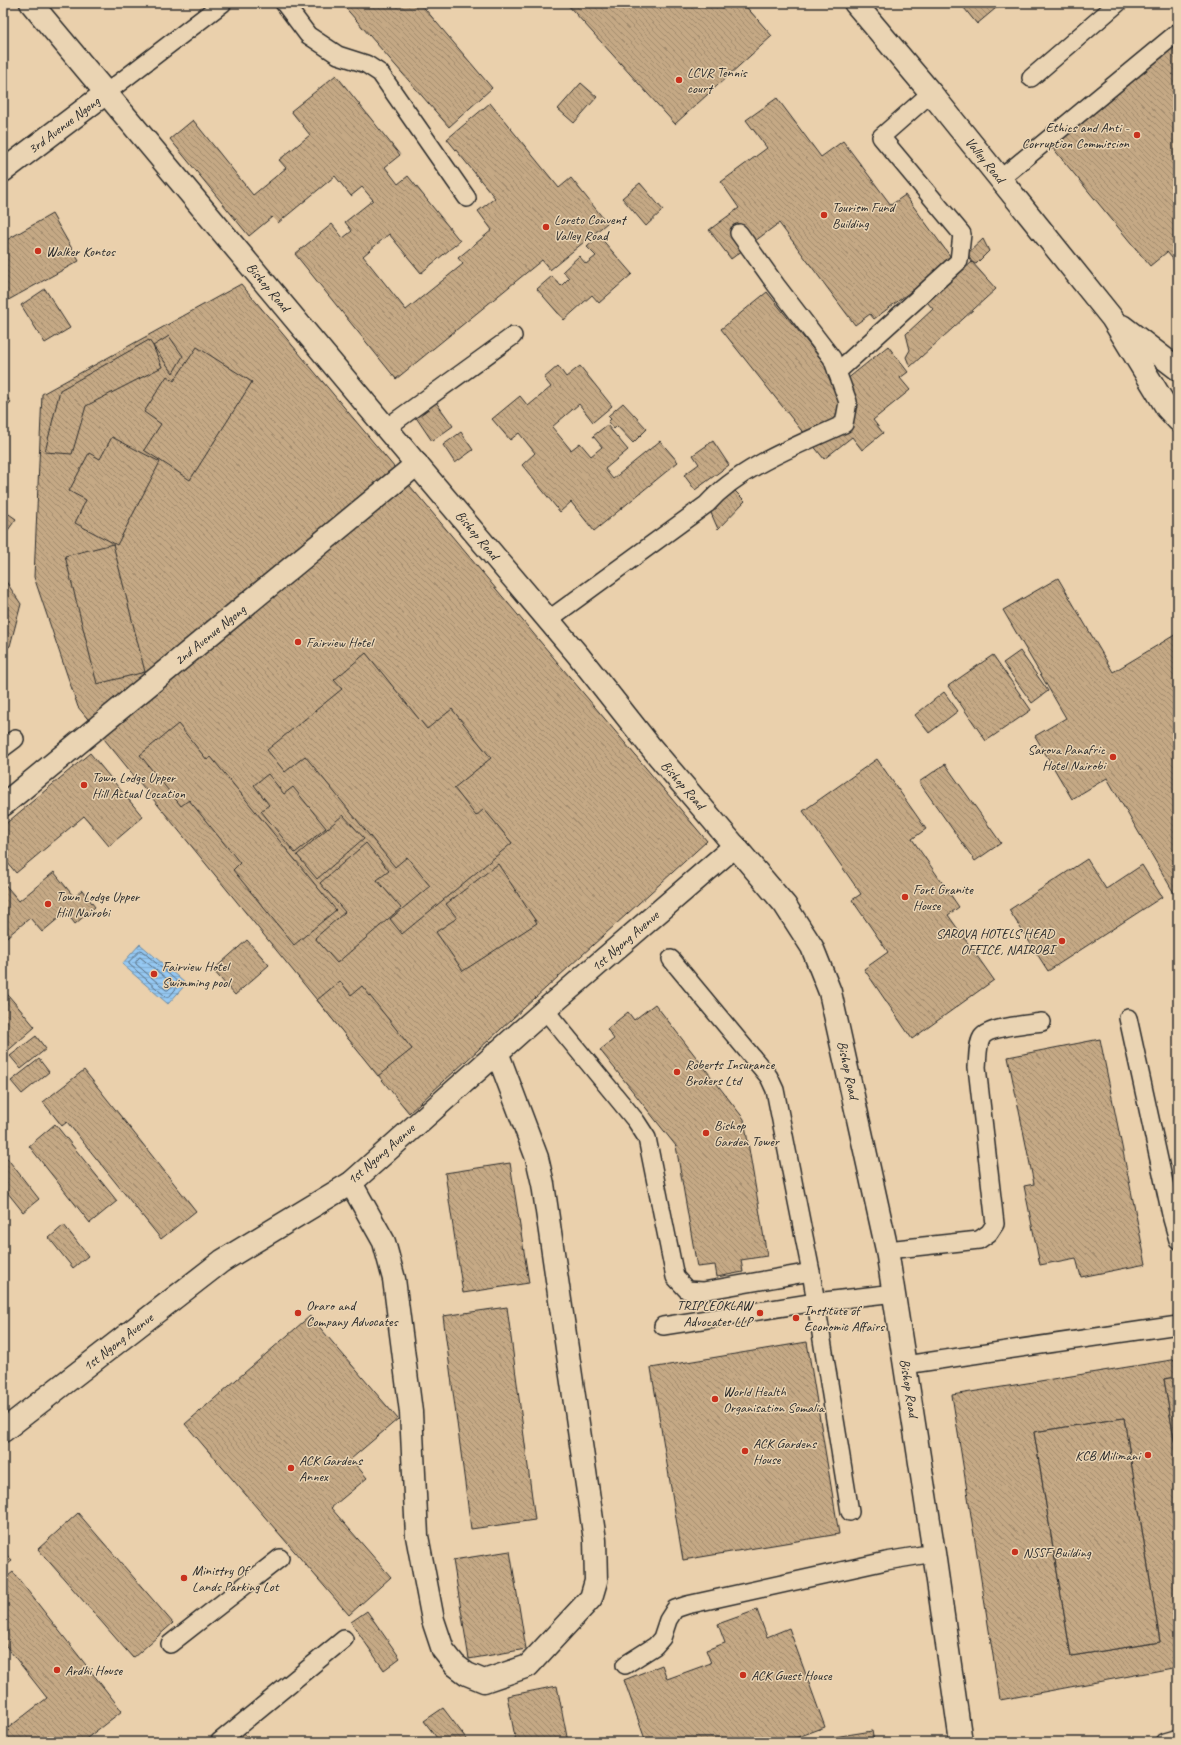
<svg xmlns="http://www.w3.org/2000/svg" width="1181" height="1745" viewBox="0 0 1181 1745" font-family="Caveat,sans-serif">
  <defs>
    <pattern id="water-rules" width="6" height="5" patternUnits="userSpaceOnUse"><rect width="6" height="5" fill="#96c9f3"/><path d="M0 2.5h6" fill="none" stroke="#81add0"/></pattern>
    <pattern id="building-back-hatch" width="6" height="6" patternUnits="userSpaceOnUse"><rect width="6" height="6" fill="#c5a985"/><path d="M-1 5l2 2M0 0l6 6M5-1l2 2" fill="none" stroke="#a08a6d"/></pattern>
  </defs>
  <rect width="100%" height="100%" fill="#ead0ac"/>
  <filter id="ink" filterUnits="userSpaceOnUse"><feTurbulence type="fractalNoise" baseFrequency=".025" numOctaves="2"/><feDisplacementMap in="SourceGraphic" scale="8" xChannelSelector="R" yChannelSelector="G"/><feConvolveMatrix kernelMatrix="1 2 1 2 8 2 1 2 1" color-interpolation-filters="sRGB"/></filter>
  <g filter="url(#ink)">
    <path fill="url(#water-rules)" stroke="#6b8aa3" d="M140 944 186 984 168 1004 122 964Z"/>
    <g fill="none" stroke-linecap="round" stroke-linejoin="round">
      <g stroke="#566a7b" stroke-width="1">
        <path d="M141 950 179 983V985L169 997H166L129 964V962Z"/>
        <path d="M140 957 172 983V986L168 990H166L136 964V962Z"/>
      </g>
    </g>
    <g fill="url(#building-back-hatch)" stroke="#2b2b2b" fill-rule="evenodd">
      <path d="M345 3H420L492 88 449 127 343 5Z"/>
      <path d="M566 3H743L772 36 675 124Z"/>
      <path d="M960 3H1002L977 24Z"/>
      <path d="M1178 42V265L1167 252 1150 266 1052 147Z"/>
      <path d="M336 75 400 155 385 167 398 184 408 176 460 241 421 273 389 234 363 256 406 310 463 264 458 258 492 230 478 211 495 198 447 139 490 103 559 188 571 178 607 223 550 270 542 260 396 379 295 254 332 224 343 238 352 231 345 222 373 200 362 187 351 196 335 176 278 223 272 217 249 236 170 139 193 120 253 195 286 168 279 160 310 135 291 111Z"/>
      <path d="M581 83 597 97 574 123 558 109Z"/>
      <path d="M777 98 821 157 843 141 891 205 905 195 953 260 874 319 870 314 855 325 779 223 731 259 709 230 739 208 721 182 767 148 746 120Z"/>
      <path d="M640 183 663 210 646 226 622 198Z"/>
      <path d="M52 214 79 261 3 303V242Z"/>
      <path d="M599 236 632 274 599 303 592 295 564 320 537 289 552 276 561 286 569 278 563 271 579 256 586 264 596 256 587 247Z"/>
      <path d="M983 239 989 251 976 264 972 262 967 254Z"/>
      <path d="M972 262 996 289 910 367 906 357 910 350 906 334 933 309 927 302Z"/>
      <path d="M241 284 707 841 409 1113 78 707 34 577 42 394Z"/>
      <path d="M45 289 70 328 45 343 21 305Z"/>
      <path d="M767 292 841 384 888 346 908 372 900 378 910 390 873 420 883 433 862 450 852 437 824 459 721 329Z"/>
      <path d="M169 336 183 356 173 373 153 346Z"/>
      <path d="M149 340 153 346 162 367 86 406 72 454 45 452 60 390Z"/>
      <path d="M197 347 252 382 190 480 144 450 161 424 144 412 167 376 174 381Z"/>
      <path d="M558 366 566 377 580 366 612 406 593 422 579 404 552 427 571 450 580 443 591 456 602 447 593 436 607 425 628 450 605 469 613 479 660 441 678 462 594 531 571 502 560 512 522 465 535 453 519 433 510 440 492 419 520 396 528 406 551 387 544 378Z"/>
      <path d="M3 393 11 402 3 409Z"/>
      <path d="M433 398 453 426 432 441 413 413Z"/>
      <path d="M623 403 647 429 633 443 617 426 614 429 608 422 611 419 608 416Z"/>
      <path d="M461 432 473 450 455 463 443 445Z"/>
      <path d="M112 437 160 462 117 545 75 523 86 500 69 491 89 453 100 459Z"/>
      <path d="M713 441 729 465 695 490 684 475 699 464 693 455Z"/>
      <path d="M735 491 745 501 718 529 707 504Z"/>
      <path d="M3 510 16 519 3 537Z"/>
      <path d="M113 544 145 672 97 684 65 556Z"/>
      <path d="M3 577 21 604 10 646 3 652Z"/>
      <path d="M1058 578 1113 672 1178 633V900L1107 778 1072 799 1035 736 1066 718 1003 610Z"/>
      <path d="M1020 651 1048 691 1032 703 1003 663Z"/>
      <path d="M366 653 427 729 452 709 491 758 454 788 476 816 484 809 512 843 402 934 390 919 430 886 407 857 395 867 305 756 285 772 267 750 342 689 334 680Z"/>
      <path d="M993 655 1031 710 986 741 948 686Z"/>
      <path d="M944 692 958 711 929 733 915 715Z"/>
      <path d="M178 724 207 760 211 757 336 910 294 945 233 870 240 863 189 800 181 806 140 755Z"/>
      <path d="M90 753 143 817 109 846 84 816 16 873 3 857V826Z"/>
      <path d="M877 759 926 829 912 839 959 907 948 915 994 980 912 1039 864 969 888 952 852 900 861 894 803 811Z"/>
      <path d="M945 764 1001 843 975 861 919 782Z"/>
      <path d="M268 774 284 794 293 787 326 828 295 853 261 811 269 805 254 785Z"/>
      <path d="M343 815 364 838 317 879 297 855Z"/>
      <path d="M366 843 389 871 377 880 401 908 337 963 315 938 345 912 320 883Z"/>
      <path d="M1087 859 1106 889 1142 865 1162 897 1048 971 1009 910Z"/>
      <path d="M498 864 537 923 463 971 436 932 457 918 446 904Z"/>
      <path d="M54 872 74 897 82 890 95 907 75 924 66 912 42 932 30 918 3 940V882L19 901Z"/>
      <path d="M247 940 269 965 235 995 213 970Z"/>
      <path d="M340 981 351 995 362 986 412 1049 378 1076 317 1000Z"/>
      <path d="M3 989 35 1027 3 1055Z"/>
      <path d="M655 1004 744 1119 767 1256 741 1260 743 1272 717 1277 715 1265 697 1267 676 1146 600 1050 614 1039 607 1029 628 1012 634 1020Z"/>
      <path d="M36 1036 46 1049 21 1069 10 1056Z"/>
      <path d="M1100 1039 1146 1264 1081 1277 1076 1258 1040 1265 1024 1186 1034 1184 1008 1057Z"/>
      <path d="M39 1059 49 1072 22 1094 11 1081Z"/>
      <path d="M84 1070 196 1211 161 1239 67 1122 62 1126 43 1102Z"/>
      <path d="M55 1124 117 1201 90 1223 29 1146Z"/>
      <path d="M3 1153 39 1199 23 1212 3 1187Z"/>
      <path d="M510 1163 529 1283 463 1293 445 1173Z"/>
      <path d="M64 1225 88 1256 73 1268 49 1238Z"/>
      <path d="M507 1307 535 1520 471 1529 443 1316Z"/>
      <path d="M310 1316 398 1419 351 1459 367 1478 331 1508 391 1577 349 1615 185 1424Z"/>
      <path d="M807 1342 839 1534 683 1560 651 1368Z"/>
      <path d="M1178 1359V1377L1164 1379 1178 1463V1667L1000 1700 952 1395ZM1124 1418 1160 1642 1071 1656 1034 1432Z"/>
      <path d="M1178 1377V1463L1164 1379Z"/>
      <path d="M1124 1418 1160 1642 1071 1656 1034 1432Z"/>
      <path d="M78 1513 173 1623 133 1658 38 1549Z"/>
      <path d="M3 1551 12 1561 3 1568Z"/>
      <path d="M510 1551 526 1649 469 1659 453 1560Z"/>
      <path d="M13 1572 122 1711 82 1742H3V1732L47 1698 3 1642V1580Z"/>
      <path d="M757 1610 767 1637 789 1628 825 1727 785 1742H646L624 1680 662 1665 667 1679 711 1663 706 1650 725 1643 718 1624Z"/>
      <path d="M367 1611 400 1658 384 1670 351 1622Z"/>
      <path d="M557 1686 568 1742H516L507 1696Z"/>
      <path d="M443 1708 469 1742H440L424 1721Z"/>
      <path d="M241 1729 251 1742H224Z"/>
      <path d="M872 1731 874 1742H835L834 1737Z"/>
    </g>
    <g fill="none" stroke-linecap="round" stroke-linejoin="round">
      <g stroke="#2b2b2b" stroke-width="20">
        <g id="service">
          <path d="M284 3 308 35 338 55 366 64 380 73 467 198"/>
          <path d="M1031 78 1118 3"/>
          <path d="M106 93 223 3"/>
          <path d="M1000 179 1178 32"/>
          <path d="M837 372 959 261 962 234 881 137 931 93"/>
          <path d="M386 428 513 336"/>
          <path d="M548 620 707 504C741 466 799 445 844 424L848 402 832 358 776 285 739 233"/>
          <path d="M3 748 15 739"/>
          <path d="M671 959 769 1077 775 1090 811 1272 850 1512"/>
          <path d="M545 1010 636 1121 647 1138 675 1277 687 1290 703 1291 811 1272"/>
          <path d="M1128 1018 1172 1219 1178 1240"/>
          <path d="M887 1250 979 1240 989 1233 995 1224 977 1067C978 1058 977 1045 982 1037 989 1027 1029 1024 1042 1022"/>
          <path d="M663 1326 816 1302 895 1293"/>
          <path d="M905 1365 1178 1325"/>
          <path d="M170 1644 280 1558"/>
          <path d="M625 1665 655 1646 662 1638 668 1620 675 1609 687 1605 886 1561 934 1553"/>
          <path d="M219 1742 344 1639"/>
          <path d="M1164 1742 1178 1738"/>
        </g>
      </g>
      <g stroke="#2b2b2b" stroke-width="25">
        <g id="minor">
          <path d="M31 3 386 428 578 655 649 745 785 905 812 947 830 992 887 1250 934 1553 961 1742"/>
          <path d="M3 171 106 93"/>
          <path d="M3 805 417 464"/>
          <path d="M351 1183 384 1242 394 1279 411 1412 417 1536 433 1620 443 1650 455 1665 467 1674 484 1681 528 1666 591 1598 596 1581 595 1540 543 1184 537 1158 497 1052"/>
          <path d="M3 1431 222 1261 351 1183 545 1010 735 846"/>
        </g>
      </g>
      <g stroke="#2b2b2b" stroke-width="25">
        <g id="secondary">
          <path d="M855 3 931 93 1112 318 1167 408 1178 420"/>
          <path d="M1122 326 1178 369"/>
        </g>
      </g>
      <use href="#service" stroke="#ead4b3" stroke-width="17"/>
      <use href="#minor" stroke="#ead4b3" stroke-width="22"/>
      <use href="#secondary" stroke="#ead4b3" stroke-width="22"/>
    </g>
  </g>
  <g fill="#c8321e" stroke="#ead4b3" stroke-width="1.5">
    <circle cx="679" cy="80" r="4"/>
    <circle cx="1137" cy="135" r="4"/>
    <circle cx="824" cy="215" r="4"/>
    <circle cx="546" cy="227" r="4"/>
    <circle cx="38" cy="251" r="4"/>
    <circle cx="298" cy="642" r="4"/>
    <circle cx="1113" cy="757" r="4"/>
    <circle cx="84" cy="785" r="4"/>
    <circle cx="905" cy="897" r="4"/>
    <circle cx="48" cy="904" r="4"/>
    <circle cx="1062" cy="941" r="4"/>
    <circle cx="154" cy="974" r="4"/>
    <circle cx="677" cy="1072" r="4"/>
    <circle cx="706" cy="1133" r="4"/>
    <circle cx="298" cy="1313" r="4"/>
    <circle cx="760" cy="1313" r="4"/>
    <circle cx="796" cy="1318" r="4"/>
    <circle cx="715" cy="1399" r="4"/>
    <circle cx="745" cy="1451" r="4"/>
    <circle cx="1148" cy="1455" r="4"/>
    <circle cx="291" cy="1468" r="4"/>
    <circle cx="1015" cy="1552" r="4"/>
    <circle cx="184" cy="1578" r="4"/>
    <circle cx="57" cy="1670" r="4"/>
    <circle cx="743" cy="1675" r="4"/>
  </g>
  <g text-anchor="middle" dominant-baseline="central" stroke-width="3" stroke-linejoin="round" paint-order="stroke">
    <g font-size="14" fill="#2b2b2b" stroke="#ead4b3" text-anchor="start">
      <text x="687" y="72">LCVR Tennis<tspan x="687" dy="16">court</tspan></text>
      <text x="1129" y="127" text-anchor="end">Ethics and Anti -<tspan x="1129" dy="16">Corruption Commission</tspan></text>
      <text x="832" y="207">Tourism Fund<tspan x="832" dy="16">Building</tspan></text>
      <text x="554" y="219">Loreto Convent<tspan x="554" dy="16">Valley Road</tspan></text>
      <text x="46" y="251">Walker Kontos</text>
      <text x="306" y="642">Fairview Hotel</text>
      <text x="1105" y="749" text-anchor="end">Sarova Panafric<tspan x="1105" dy="16">Hotel Nairobi</tspan></text>
      <text x="92" y="777">Town Lodge Upper<tspan x="92" dy="16">Hill Actual Location</tspan></text>
      <text x="913" y="889">Fort Granite<tspan x="913" dy="16">House</tspan></text>
      <text x="56" y="896">Town Lodge Upper<tspan x="56" dy="16">Hill Nairobi</tspan></text>
      <text x="1054" y="933" text-anchor="end">SAROVA HOTELS HEAD<tspan x="1054" dy="16">OFFICE, NAIROBI</tspan></text>
      <text x="162" y="966">Fairview Hotel<tspan x="162" dy="16">Swimming pool</tspan></text>
      <text x="685" y="1064">Roberts Insurance<tspan x="685" dy="16">Brokers Ltd</tspan></text>
      <text x="714" y="1125">Bishop<tspan x="714" dy="16">Garden Tower</tspan></text>
      <text x="306" y="1305">Oraro and<tspan x="306" dy="16">Company Advocates</tspan></text>
      <text x="752" y="1305" text-anchor="end">TRIPLEOKLAW<tspan x="752" dy="16">Advocates LLP</tspan></text>
      <text x="804" y="1310">Institute of<tspan x="804" dy="16">Economic Affairs</tspan></text>
      <text x="723" y="1391">World Health<tspan x="723" dy="16">Organisation Somalia</tspan></text>
      <text x="753" y="1443">ACK Gardens<tspan x="753" dy="16">House</tspan></text>
      <text x="1140" y="1455" text-anchor="end">KCB Milimani</text>
      <text x="299" y="1460">ACK Gardens<tspan x="299" dy="16">Annex</tspan></text>
      <text x="1023" y="1552">NSSF Building</text>
      <text x="192" y="1570">Ministry Of<tspan x="192" dy="16">Lands Parking Lot</tspan></text>
      <text x="65" y="1670">Ardhi House</text>
      <text x="751" y="1675">ACK Guest House</text>
    </g>
    <g font-size="14" fill="#2b2b2b" stroke="#ead4b3">
      <text transform="translate(64 125) rotate(-37)">3rd Avenue Ngong</text>
      <text transform="translate(985 160) rotate(51)">Valley Road</text>
      <text transform="translate(268 287) rotate(50)">Bishop Road</text>
      <text transform="translate(477 535) rotate(50)">Bishop Road</text>
      <text transform="translate(210 635) rotate(-39)">2nd Avenue Ngong</text>
      <text transform="translate(683 785) rotate(49)">Bishop Road</text>
      <text transform="translate(625 941) rotate(-41)">1st Ngong Avenue</text>
      <text transform="translate(848 1070) rotate(78)">Bishop Road</text>
      <text transform="translate(381 1154) rotate(-41)">1st Ngong Avenue</text>
      <text transform="translate(118 1342) rotate(-38)">1st Ngong Avenue</text>
      <text transform="translate(909 1388) rotate(81)">Bishop Road</text>
    </g>
  </g>
  <rect width="1181" height="1745" fill="none" stroke="#ead4b3" stroke-width="16"/>
  <rect x="8" y="8" width="1165" height="1729" fill="none" stroke="#2b2b2b" stroke-width="1.5" filter="url(#ink)"/>
</svg>
